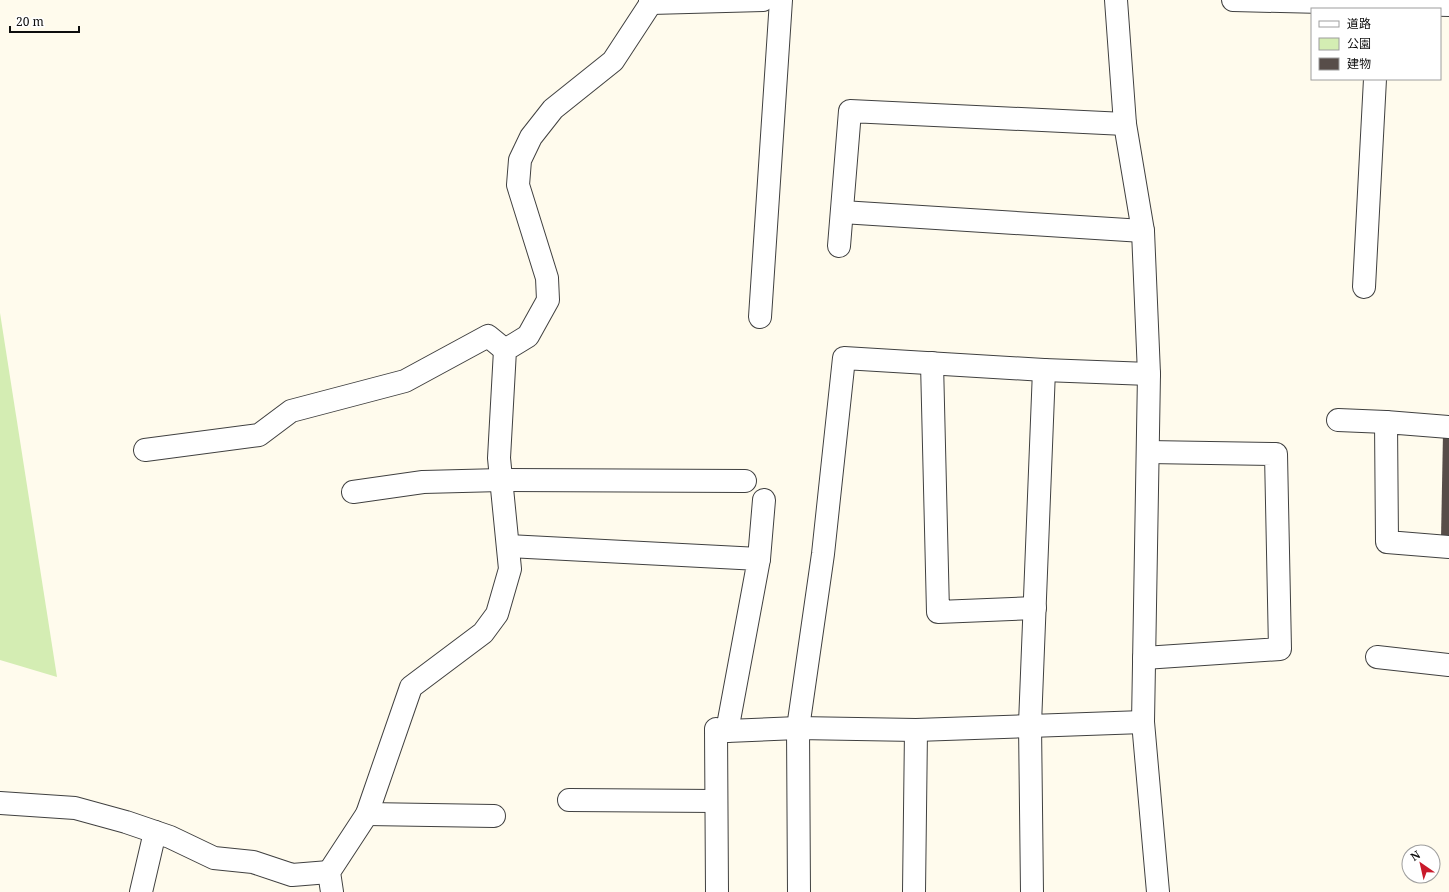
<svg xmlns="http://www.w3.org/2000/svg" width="1449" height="892" viewBox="0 0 1449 892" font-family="'Noto Serif','Noto Sans JP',serif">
  <rect width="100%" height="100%" fill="#fffbed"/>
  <path fill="#d4edb3" d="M0 313 57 677 0 660Z"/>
  <path fill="#574d49" d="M1443 433 1449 434V539H1441Z"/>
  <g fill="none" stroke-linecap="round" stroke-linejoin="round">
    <g stroke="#404040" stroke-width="24">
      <g id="minor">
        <path d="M1116 0 1125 124 1143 231 1149 374 1143 722 1158 892"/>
        <path d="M1233 0 1449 5"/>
        <path d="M651 3 763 0"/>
        <path d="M842 212 1143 231"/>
        <path d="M839 246 850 111 1125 124"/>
        <path d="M1364 287 1375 79"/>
        <path d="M760 317 781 0"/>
        <path d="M932 363 938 612 1035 608"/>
        <path d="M1338 420 1386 422"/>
        <path d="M1449 427 1386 422 1387 542 1449 547"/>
        <path d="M145 450 259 435 291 411 405 381 488 336 505 350"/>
        <path d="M353 492 423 482 501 480 745 481"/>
        <path d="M508 546 759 559 727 731 716 729 717 892"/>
        <path d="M759 559 764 500"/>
        <path d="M1377 657 1449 665"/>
        <path d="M1144 658 1280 649 1276 454 1148 452"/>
        <path d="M727 731 798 728 916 730 1143 722"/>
        <path d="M569 800 716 801"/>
        <path d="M0 803 75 808 126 822 170 837 214 858 253 862 292 875 329 872"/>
        <path d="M367 814 494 816"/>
        <path d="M141 892 155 832"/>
        <path d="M332 892 329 872 367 814 411 687 483 633 497 614 510 569 499 458 505 350 528 336 548 300 547 278 518 185 520 160 531 137 553 109 613 61 651 3 650 0"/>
        <path d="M799 892 798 728 823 554 844 358 1044 370 1149 374"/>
        <path d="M914 892 916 730"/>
        <path d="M1032 892 1030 724 1044 370"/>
      </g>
    </g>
    <use href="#minor" stroke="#fff" stroke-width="22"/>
  </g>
  <rect x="1311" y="8" width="130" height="72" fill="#ffffff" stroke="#9e9e9e"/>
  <rect x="1319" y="21" width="20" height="6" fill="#ffffff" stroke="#9e9e9e"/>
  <text x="1347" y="28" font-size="12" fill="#0d0d0d">道路</text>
  <rect x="1319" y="38" width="20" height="12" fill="#d4edb3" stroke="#9e9e9e"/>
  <text x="1347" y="48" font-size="12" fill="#0d0d0d">公園</text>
  <rect x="1319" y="58" width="20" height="12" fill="#574d49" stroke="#9e9e9e"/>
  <text x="1347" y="68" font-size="12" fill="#0d0d0d">建物</text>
  <g transform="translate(1421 864) rotate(326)"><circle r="19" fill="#ffffff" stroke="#9e9e9e"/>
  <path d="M0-3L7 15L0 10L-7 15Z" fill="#c91a2b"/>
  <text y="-6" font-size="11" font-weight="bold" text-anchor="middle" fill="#0d0d0d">N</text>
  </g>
  <path d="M10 26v6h69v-6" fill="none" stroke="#0d0d0d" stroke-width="2"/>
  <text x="16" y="26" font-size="12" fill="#0d0d0d" stroke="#ffffff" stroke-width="3" paint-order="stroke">20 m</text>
</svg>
